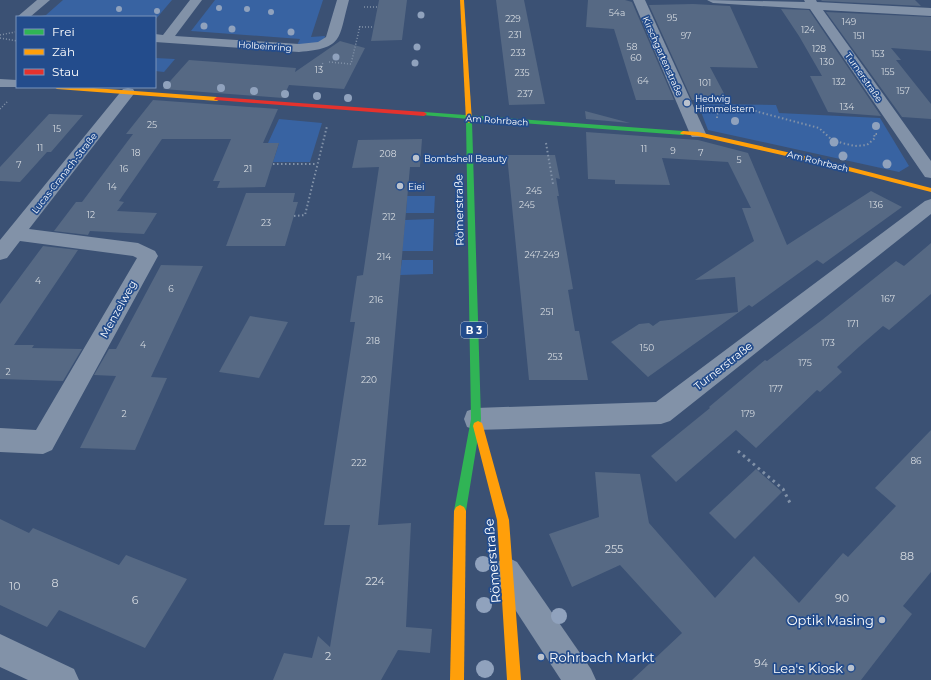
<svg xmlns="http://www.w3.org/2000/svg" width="931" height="680" viewBox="0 0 931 680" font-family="Montserrat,sans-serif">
  <rect width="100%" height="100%" fill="#3b5174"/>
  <g fill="#3863a2">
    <path d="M63 0H172L155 20V17H36L46 15Z"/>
    <path d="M215 0H323L311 37 325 36 324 40 317 43 297 45 300 39 191 31Z"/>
    <path d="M155 58 175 59 164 72 155 71Z"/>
    <path d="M698 104 776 105 779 113 880 118 909 166 899 172 708 130Z"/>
    <path d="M279 119 322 123 310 162H273L279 143H268Z"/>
    <path d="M407 196H435L434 213H406Z"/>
    <path d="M434 219 433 251H402L405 220Z"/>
    <path d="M402 260H433V274L400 275Z"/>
  </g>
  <g fill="#566984">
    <path d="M379 0H407L402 40 371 41Z"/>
    <path d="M496 0H524L545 104 509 105Z"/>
    <path d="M588 0H625L632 2 674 100H636L614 29 586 27Z"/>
    <path d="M821 0H915L921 6 822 1Z"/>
    <path d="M693 4 730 6 758 68 710 67 728 101 692 100 649 5Z"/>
    <path d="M781 9 809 10 881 116 828 112 810 76H822L799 36Z"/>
    <path d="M826 12 931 17V51L891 48 901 60H896L931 104V119L902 117Z"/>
    <path d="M340 41 365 48 344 89 289 85 283 98 163 89 189 60 296 68 295 72Z"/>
    <path d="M153 100 278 109 263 143H279L265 187 217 188 220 181H213L231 139H162L119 201 124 202 117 211 157 213 144 234 90 231 88 235 54 231 76 202H82L133 134H126Z"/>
    <path d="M585 111 630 123 586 119Z"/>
    <path d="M49 114 83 115 51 152H47L20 182 0 181V167Z"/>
    <path d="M586 132 698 140 748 153 787 245 871 191 902 207 823 264 817 260 752 307 749 305 648 377 611 342 639 324 649 323 653 326 660 321 738 312 735 277 695 280 754 241 742 208H751L728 162 662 158 670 185 615 184V180L588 179Z"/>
    <path d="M422 139 420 167H410L378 525 411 523 406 627 432 629 430 653 398 650 381 680H273L284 653 312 658 318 636 330 647 350 525H324L355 322H350L357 276 363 275 379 167 352 168 358 140Z"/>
    <path d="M507 155H555L560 179 556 178 559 196H557L573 289 568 290 575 331H579L588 380H529Z"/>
    <path d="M246 193H295L293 202H298L285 246H226Z"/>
    <path d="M931 243V294L889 330 883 326 860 346 837 367 842 372 820 392 817 390 756 448 736 430 676 482 651 456 710 408 709 407 765 360 767 361 822 320 896 261 904 266Z"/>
    <path d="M43 246 78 250 14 345H34L32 348 82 349 63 381 0 379V304Z"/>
    <path d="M161 265 203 266 151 377 167 378 135 450 80 448 116 376 94 375 109 349H116Z"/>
    <path d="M250 316 288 322 259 378 219 372Z"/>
    <path d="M931 430V572L903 606 912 614 861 680H632L682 633 620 565 572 587 549 534 599 517 595 472 640 474 649 523 715 598 754 556 799 603 843 553 848 557 896 506 875 488Z"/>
    <path d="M756 469 782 492 735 539 709 513Z"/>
    <path d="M0 519 29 533 33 528 119 565 126 555 187 579 145 648 59 610 47 627 0 605Z"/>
  </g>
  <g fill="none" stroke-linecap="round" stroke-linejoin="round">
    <g stroke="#8292a8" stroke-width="1.5" stroke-dasharray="1 2" stroke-linecap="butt">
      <path d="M364 7H378"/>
      <path d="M359 27H374"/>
      <path d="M0 35 15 32"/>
      <path d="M0 38 17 41"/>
      <path d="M329 62 351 64 360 26"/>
      <path d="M319 69 323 63"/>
      <path d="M0 109 8 101"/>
      <path d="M721 111 731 108 757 111"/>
    </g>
    <g stroke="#8292a8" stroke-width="2" stroke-dasharray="1.5 2.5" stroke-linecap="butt">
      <path d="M751 110 819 128 831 139 842 143 855 146 867 145 875 138 874 134H879"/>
      <path d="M717 118V114L723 110"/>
      <path d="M546 143 553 184"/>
      <path d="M273 164H316"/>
      <path d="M294 216 305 215 327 126"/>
    </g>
    <path stroke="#8292a8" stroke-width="3" stroke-dasharray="2.5 4" stroke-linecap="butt" d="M738 451 783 489 791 505"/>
    <g fill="#8292a8" fill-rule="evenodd">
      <path d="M37 0H50L30 17H17Z"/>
      <path d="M190 0H202L175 36 299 44 318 42 326 37 337 0H349C338 40 344 48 299 52L155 42V34L163 35Z"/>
      <path d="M633 0H645L706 134 704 137H692L690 134Z"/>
      <path d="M707 0 805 2 804 0H816L817 2 931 8V16L823 10 931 161V178L925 177 810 9 713 3Z"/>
      <path d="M0 79 17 80V87H22H0Z"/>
      <path d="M128 88 133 89 135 92 133 95 29 229 138 243 155 251 158 256 52 450 43 454 0 452V428L36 430 137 258 133 256 20 241 7 258 0 260V240L123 89Z"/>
      <path d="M931 199V214L670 421 661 424 476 430 467 427 464 419 467 411 476 408 656 402 925 201Z"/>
      <path d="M507 557 517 562 591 669 596 680H561L497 582 492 572 497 562Z"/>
      <path d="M0 634 74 669 79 680H28L0 667Z"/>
    </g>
    <path fill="#30b455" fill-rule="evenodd" d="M424 112 683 131 686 133 683 135 469 119 472 121 481 419 466 511 464 515 460 517 456 515 454 511 471 419 466 121 469 119 422 115 421 114Z"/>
    <g fill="#ff9f0a" fill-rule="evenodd">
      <path d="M460 0H464L472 121 469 123 466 121Z"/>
      <path d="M54 87H80L217 97 220 99 217 101 57 89Z"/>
      <path d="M683 131 698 132 818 159 931 188V192L817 163 698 136 681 134 680 133Z"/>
      <path d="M478 421 482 423 483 426 509 520 521 680H507L497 520 473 426 474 423Z"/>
      <path d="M460 505 464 507 466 511 464 680H450L454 511 456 507Z"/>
    </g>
    <path fill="#e5322d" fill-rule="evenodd" d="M217 97 424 112 427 114 424 116 215 100 214 99Z"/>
  </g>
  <g fill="#90a2bd">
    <circle cx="219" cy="8" r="3"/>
    <circle cx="119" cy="9" r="3"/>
    <circle cx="247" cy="9" r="3"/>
    <circle cx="157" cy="11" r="3"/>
    <circle cx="271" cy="12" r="3"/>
    <circle cx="421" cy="15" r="3.5"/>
    <circle cx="204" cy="26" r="3.5"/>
    <circle cx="232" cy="29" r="3.5"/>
    <circle cx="291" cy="32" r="3.5"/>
    <circle cx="417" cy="47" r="3.5"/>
    <circle cx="336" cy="57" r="3.5"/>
    <circle cx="415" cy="63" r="3.5"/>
    <circle cx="167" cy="85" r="4"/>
    <circle cx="221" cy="88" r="4"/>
    <circle cx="254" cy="91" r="4"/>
    <circle cx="285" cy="94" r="4"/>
    <circle cx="317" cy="96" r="4"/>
    <circle cx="348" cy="98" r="4"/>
    <circle cx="735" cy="121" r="4"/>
    <circle cx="876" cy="126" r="4"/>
    <circle cx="834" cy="142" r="4.5"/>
    <circle cx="843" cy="156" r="4.5"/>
    <circle cx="887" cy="164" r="4.5"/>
    <circle cx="483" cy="564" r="8"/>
    <circle cx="484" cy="605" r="8"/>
    <circle cx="559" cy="616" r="8"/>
    <circle cx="485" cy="669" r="9"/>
  </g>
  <g fill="#bac2ce" stroke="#234c8c" stroke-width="1.5">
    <circle cx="687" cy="103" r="4"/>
    <circle cx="416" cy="158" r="4"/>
    <circle cx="400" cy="186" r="4"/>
    <circle cx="882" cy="620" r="4"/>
    <circle cx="541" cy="657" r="4"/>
    <circle cx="851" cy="668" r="4"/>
  </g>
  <g text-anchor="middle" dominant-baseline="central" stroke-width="3.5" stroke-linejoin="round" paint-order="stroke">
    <g font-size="9" fill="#d5dae0">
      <text x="617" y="12">54a</text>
      <text x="672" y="17">95</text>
      <text x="513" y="18">229</text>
      <text x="849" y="21">149</text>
      <text x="808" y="29">124</text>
      <text x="515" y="34">231</text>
      <text x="686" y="35">97</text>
      <text x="859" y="35">151</text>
      <text x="632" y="46">58</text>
      <text x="819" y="48">128</text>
      <text x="518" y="52">233</text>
      <text x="878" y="53">153</text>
      <text x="636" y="57">60</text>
      <text x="827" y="61">130</text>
      <text x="319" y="69">13</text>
      <text x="888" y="71">155</text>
      <text x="522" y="72">235</text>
      <text x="643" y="80">64</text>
      <text x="839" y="81">132</text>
      <text x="705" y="82">101</text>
      <text x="903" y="90">157</text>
      <text x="525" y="93">237</text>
      <text x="847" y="106">134</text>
      <text x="152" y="124">25</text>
      <text x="57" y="128">15</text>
      <text x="40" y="147">11</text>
      <text x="644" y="148">11</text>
      <text x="673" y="150">9</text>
      <text x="136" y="152">18</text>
      <text x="701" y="152">7</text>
      <text x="388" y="153">208</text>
      <text x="739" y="159">5</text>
      <text x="19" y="164">7</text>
      <text x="124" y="168">16</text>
      <text x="248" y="168">21</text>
      <text x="112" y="186">14</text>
      <text x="534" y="190">245</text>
      <text x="527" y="204">245</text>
      <text x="876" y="204">136</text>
      <text x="91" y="214">12</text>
      <text x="389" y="216">212</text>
      <text x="266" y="222">23</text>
      <text x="542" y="254">247-249</text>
      <text x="384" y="256">214</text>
      <text x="38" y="280">4</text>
      <text x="171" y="288">6</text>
      <text x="888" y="298">167</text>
      <text x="376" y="299">216</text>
      <text x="547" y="311">251</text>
      <text x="853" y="323">171</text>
      <text x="373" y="340">218</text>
      <text x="828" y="342">173</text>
      <text x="143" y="344">4</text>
      <text x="647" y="347">150</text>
      <text x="555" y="356">253</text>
      <text x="805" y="362">175</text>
      <text x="8" y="371">2</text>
      <text x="369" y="379">220</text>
      <text x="776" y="388">177</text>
      <text x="124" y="413">2</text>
      <text x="748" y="413">179</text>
      <text x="916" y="460">86</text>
      <text x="359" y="462">222</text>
    </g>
    <g font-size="9" fill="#fff" stroke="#234c8c">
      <text transform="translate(265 46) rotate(4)">Holbeinring</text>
      <text transform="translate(663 56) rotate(66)">Kirschgartenstraße</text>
      <text transform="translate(864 77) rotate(55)">Turnerstraße</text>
      <text transform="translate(497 120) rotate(4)">Am Rohrbach</text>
      <text transform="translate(818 161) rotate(14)">Am Rohrbach</text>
      <text transform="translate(64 173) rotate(-52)">Lucas-Cranach-Straße</text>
    </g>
    <g font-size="9" fill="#fff" stroke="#234c8c" text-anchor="start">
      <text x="695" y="98">Hedwig<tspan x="695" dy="10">Himmelstern</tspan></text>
      <text x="424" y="158">Bombshell Beauty</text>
      <text x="408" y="186">Eiei</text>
    </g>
    <rect fill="#234c8c" stroke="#bdc9dc" stroke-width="1" x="461" y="322" width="26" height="16" rx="3"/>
    <g font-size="10" font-weight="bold" fill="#fff">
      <text x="474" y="330">B 3</text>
    </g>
    <g font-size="11" fill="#fff" stroke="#234c8c">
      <text transform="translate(459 210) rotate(-91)">Römerstraße</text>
      <text transform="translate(118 309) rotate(-61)">Menzelweg</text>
      <text transform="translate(723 366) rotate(-38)">Turnerstraße</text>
    </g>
    <g font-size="11" fill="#d5dae0">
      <text x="614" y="549">255</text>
      <text x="907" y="556">88</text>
      <text x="375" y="581">224</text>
      <text x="55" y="583">8</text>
      <text x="15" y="586">10</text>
      <text x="842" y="598">90</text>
      <text x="135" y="600">6</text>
      <text x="328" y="656">2</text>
      <text x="761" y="663">94</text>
    </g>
    <g font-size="13" fill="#fff" stroke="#234c8c">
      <text transform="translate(492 561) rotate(-95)">Römerstraße</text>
    </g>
    <g font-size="13" fill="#fff" stroke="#234c8c" text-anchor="end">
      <text x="874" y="620">Optik Masing</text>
      <text x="549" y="657" text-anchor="start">Rohrbach Markt</text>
      <text x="843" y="668">Lea's Kiosk</text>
    </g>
  </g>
  <rect x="16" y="16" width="140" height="72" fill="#234c8c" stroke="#7b94ba"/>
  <rect x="24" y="29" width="20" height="6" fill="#30b455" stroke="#7b94ba"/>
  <text x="52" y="36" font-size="12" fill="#ffffff">Frei</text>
  <rect x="24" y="49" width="20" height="6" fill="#ff9f0a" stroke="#7b94ba"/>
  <text x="52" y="56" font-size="12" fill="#ffffff">Zäh</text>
  <rect x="24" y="69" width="20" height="6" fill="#e5322d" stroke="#7b94ba"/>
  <text x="52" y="76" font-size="12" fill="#ffffff">Stau</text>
</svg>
